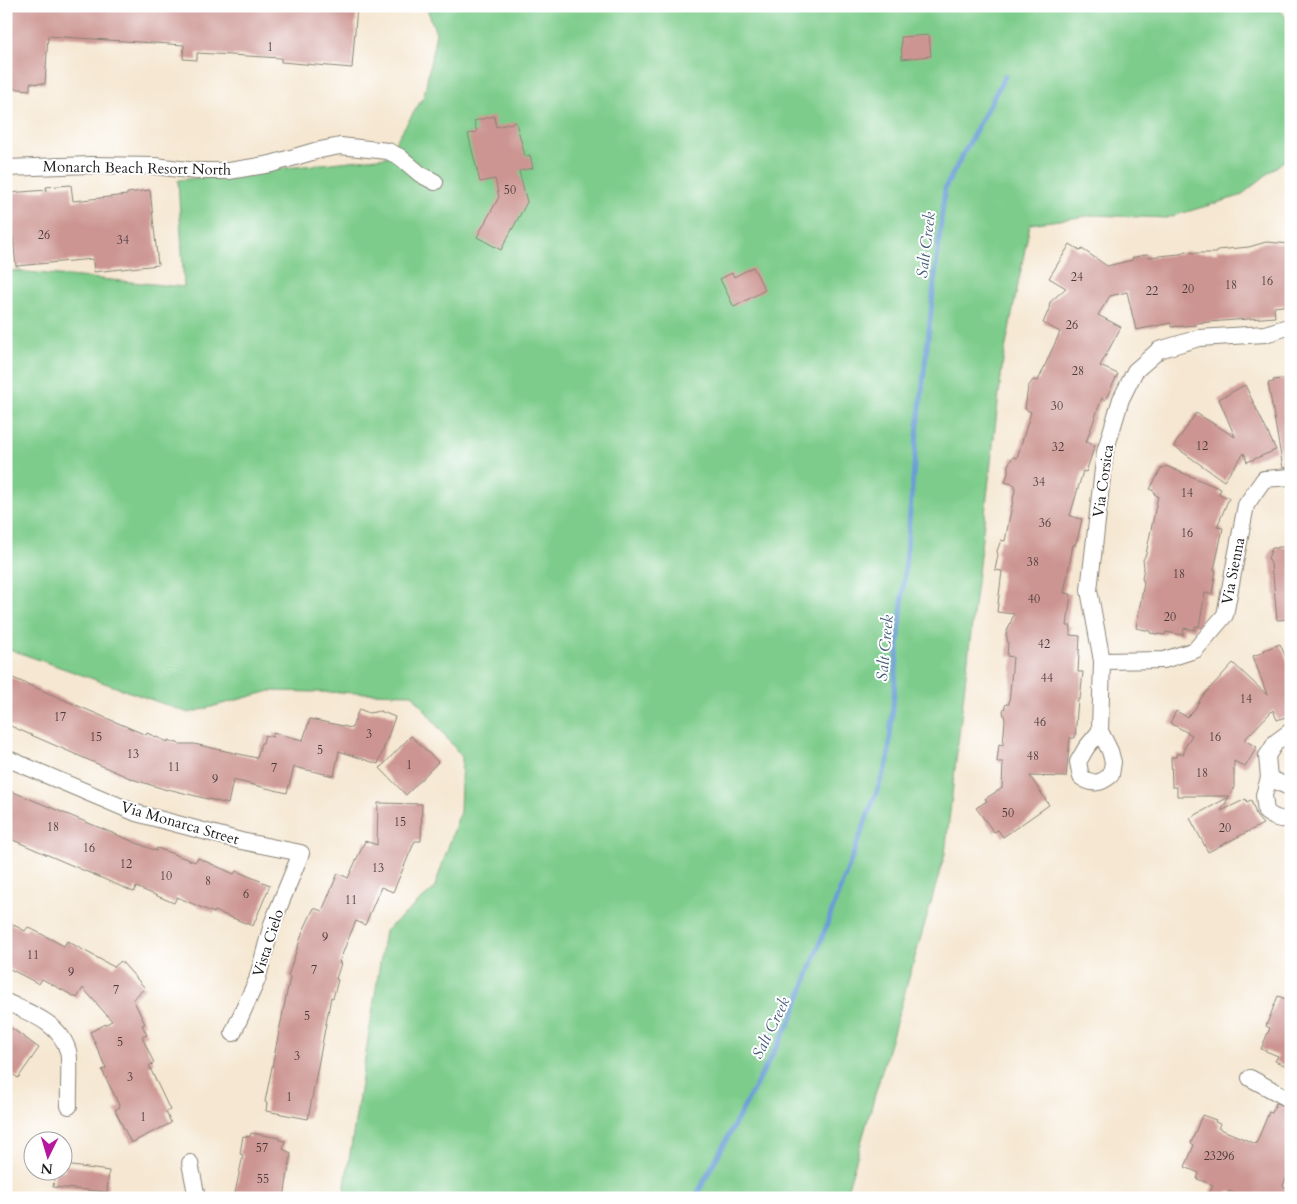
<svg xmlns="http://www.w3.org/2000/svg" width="1297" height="1204" viewBox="0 0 1297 1204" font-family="Cardo,serif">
  <rect width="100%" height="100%" fill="#fff"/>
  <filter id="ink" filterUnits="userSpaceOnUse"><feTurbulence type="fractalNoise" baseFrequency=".02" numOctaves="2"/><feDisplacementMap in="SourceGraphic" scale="10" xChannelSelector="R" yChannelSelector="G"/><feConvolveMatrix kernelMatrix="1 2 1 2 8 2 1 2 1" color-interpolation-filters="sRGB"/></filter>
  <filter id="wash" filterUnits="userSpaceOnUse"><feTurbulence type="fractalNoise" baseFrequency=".0096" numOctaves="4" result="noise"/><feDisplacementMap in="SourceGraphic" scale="20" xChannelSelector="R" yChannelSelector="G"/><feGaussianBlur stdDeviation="1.12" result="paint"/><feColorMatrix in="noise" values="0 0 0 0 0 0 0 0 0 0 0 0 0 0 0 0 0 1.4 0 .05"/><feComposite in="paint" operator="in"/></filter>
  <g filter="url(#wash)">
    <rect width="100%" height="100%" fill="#f5e7d1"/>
    <path fill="#7dcc8b" stroke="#4c7454" d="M426 6H1277L1291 24V155L1240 196 1166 218 1095 215 1030 224 1003 360 945 854 845 1198H343L385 931 434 889 460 812 462 757 412 694 270 691 189 713 6 648V270L184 287 178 180 386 157 424 96 436 33Z"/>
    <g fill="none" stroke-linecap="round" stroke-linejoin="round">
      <path stroke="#6a9dd5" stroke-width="5" d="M695 1198 792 1018 888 761 916 444 945 188 1005 76"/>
    </g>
    <g id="blocks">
      <g fill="#cc9592">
        <path d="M6 6H357L352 68 281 62V58L197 53V60L183 59 184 45 48 36 45 84 30 83V90L8 88 10 69H6Z"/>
        <path d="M929 35 931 56 902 59 901 37Z"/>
        <path d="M494 116 496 127 516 122 525 156 530 155 533 168 519 171 527 202 501 250 477 237 499 197 495 179 480 182 468 134 477 132 474 121Z"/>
        <path d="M71 185 73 201 127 195V193L150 190 158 265 94 272 93 259 16 266 8 193 47 190 46 187Z"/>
        <path d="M1266 242 1291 244V305L1274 307 1275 317 1196 323V325L1171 327V323L1136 330 1127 292 1110 296 1098 315 1121 327 1100 366 1118 374 1105 400 1102 398 1086 442 1095 445 1086 472 1083 471 1070 516 1082 519 1078 537 1075 545H1073L1064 593 1071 594 1067 626H1071L1070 635 1080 636 1078 672H1083L1081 691 1080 699H1078L1075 738H1070L1066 777 1030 776 1049 805 1003 837 998 830 994 832 976 808 987 801 985 799 1002 788 1003 762H997L999 744 1003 745 1005 720 1003 711 1006 704H1009L1013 657 1007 656 1008 642 1006 634 1014 614 997 612 1002 571 995 570 998 555 997 551 1001 540 1005 541 1015 490V485L1005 482 1008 473V465L1013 457 1017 458 1031 412 1025 409 1028 387 1033 380 1038 381 1060 332 1043 323 1049 309 1050 302 1066 288 1049 278 1070 244 1081 251 1082 249 1107 266 1132 260V258L1148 254 1149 257 1180 254 1186 251 1194 253H1217V250L1249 247Z"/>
        <path d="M753 267 765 290 734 307 720 279 732 273 734 277Z"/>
        <path d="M1291 378V467L1283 468 1268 383 1274 382 1273 380Z"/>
        <path d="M1245 385 1276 450 1247 462 1244 453 1224 481 1174 446 1196 413 1235 437 1219 399Z"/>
        <path d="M1166 466 1221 489 1219 494 1229 498 1217 527 1223 528 1214 570H1216L1212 594 1205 593 1199 627 1195 626V630L1184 628 1183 635 1166 632 1165 635 1150 633V631L1136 628 1144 583 1142 578 1144 567 1143 560 1146 554 1158 496 1154 494 1155 492 1150 489 1161 469Z"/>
        <path d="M1278 547H1291V619L1277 620 1273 575H1272L1271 564 1268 558 1272 548H1278Z"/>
        <path d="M1280 644 1291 668V715L1277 720 1273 710 1244 740 1257 747 1245 767 1234 761V788L1230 796H1177V787H1172L1171 757H1176V754H1184V749L1192 735 1170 723 1176 711 1187 717 1195 709 1201 698 1233 663 1267 695 1253 656 1264 652V650Z"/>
        <path d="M6 675 146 735 147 733 168 742V740L180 744H194L257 758 261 743H263L265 735 273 737V733L303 740 310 719 352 728 359 709 369 713 380 711 395 717 378 764 339 751 334 776 294 767 287 793 233 780 228 804 168 789 167 790 132 779 6 724Z"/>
        <path d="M411 736 438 762 406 795 380 768Z"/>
        <path d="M6 789 156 851 157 848 195 862 198 858 234 874 236 871 270 885 253 926 215 911 214 913 177 897 174 903 136 887 134 892 6 837Z"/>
        <path d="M1229 797 1221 811 1246 799 1247 802 1251 800 1257 817 1263 824 1208 852 1190 818Z"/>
        <path d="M378 803 422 804 421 841H415L393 892 381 887 365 925 356 921 347 942 339 963H341L336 979 338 980 333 998 331 997 308 1119 266 1111 267 1103 265 1102 290 977 288 976 303 931 314 908 322 911 338 873 348 878 365 841 377 845Z"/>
        <path d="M6 921 25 931 28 927 64 946 67 941 114 967 121 961 145 988 133 999 145 1024 142 1025 147 1035 142 1037 154 1063 149 1066 170 1110 166 1112 171 1123 131 1143 115 1110 120 1107 102 1070 106 1068 90 1032 112 1021 83 988 77 998 42 979 39 984 6 967Z"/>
        <path d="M1278 996 1291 1001V1068L1275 1061 1278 1056 1261 1049 1270 1028 1266 1026Z"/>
        <path d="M6 1024 39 1048 18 1078 6 1070Z"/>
        <path d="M1276 1103 1291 1110V1166L1283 1186 1291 1189V1198H1246L1229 1191 1226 1198H1208L1213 1185 1197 1179 1199 1173 1185 1167 1194 1145 1191 1143 1202 1115 1216 1120 1215 1122 1220 1124 1218 1128 1256 1144 1269 1112 1272 1113Z"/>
        <path d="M251 1133 279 1138V1140L285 1141 283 1149 291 1153 284 1198H234L243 1155 240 1154 243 1136 250 1137Z"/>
        <path d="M65 1165 109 1171 107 1192 53 1187 55 1172 65 1170Z"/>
      </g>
    </g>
  </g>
  <g filter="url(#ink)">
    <use href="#blocks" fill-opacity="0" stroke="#888276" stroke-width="1"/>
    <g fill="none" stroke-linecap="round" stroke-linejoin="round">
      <g stroke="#888276" stroke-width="18">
        <g id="minor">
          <path d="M6 168 91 165 155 166 196 171H229L271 164 315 151 340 146 388 151 400 157 420 174 435 182"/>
          <path d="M1102 661 1164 660 1195 650 1225 615 1246 505 1264 479 1291 477"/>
          <path d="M1100 731 1086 748 1078 762 1081 777C1093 785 1100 784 1111 775L1113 762 1110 751 1100 731 1102 661 1089 590 1105 452 1121 399 1135 371 1159 350 1199 338 1265 334 1291 326"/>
          <path d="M1291 731 1276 742 1267 756 1269 778 1264 795 1266 812C1273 817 1281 822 1291 817"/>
          <path d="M6 758 136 813 241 841 301 853 272 924 257 980 233 1033"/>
          <path d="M1269 778 1291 788"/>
          <path d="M6 1002C30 1013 60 1023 68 1051 71 1062 68 1092 69 1106"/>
          <path d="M1250 1078 1291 1100"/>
          <path d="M190 1163 197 1198"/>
        </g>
      </g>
      <use href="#minor" stroke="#fff" stroke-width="16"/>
    </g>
  </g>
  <g text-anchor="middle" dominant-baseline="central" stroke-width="4" stroke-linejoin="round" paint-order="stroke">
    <g font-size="12" fill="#483a3a">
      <text x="270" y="47">1</text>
      <text x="510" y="190">50</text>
      <text x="44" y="235">26</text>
      <text x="123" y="240">34</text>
      <text x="1077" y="277">24</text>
      <text x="1267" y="281">16</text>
      <text x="1231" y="285">18</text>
      <text x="1188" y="289">20</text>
      <text x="1152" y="291">22</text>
      <text x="1072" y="325">26</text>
      <text x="1078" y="371">28</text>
      <text x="1057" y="406">30</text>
      <text x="1202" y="446">12</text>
      <text x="1058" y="447">32</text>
      <text x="1039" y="482">34</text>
      <text x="1187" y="493">14</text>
      <text x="1045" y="523">36</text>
      <text x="1187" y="533">16</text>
      <text x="1033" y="562">38</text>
      <text x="1179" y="574">18</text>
      <text x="1034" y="599">40</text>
      <text x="1170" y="617">20</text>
      <text x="1044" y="644">42</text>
      <text x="1047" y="678">44</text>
      <text x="1246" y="699">14</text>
      <text x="60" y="717">17</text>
      <text x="1040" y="722">46</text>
      <text x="369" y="734">3</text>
      <text x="96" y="737">15</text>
      <text x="1215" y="737">16</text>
      <text x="320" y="750">5</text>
      <text x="133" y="754">13</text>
      <text x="1033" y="756">48</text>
      <text x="409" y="765">1</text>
      <text x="174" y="767">11</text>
      <text x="274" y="768">7</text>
      <text x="1202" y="773">18</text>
      <text x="215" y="779">9</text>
      <text x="1008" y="813">50</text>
      <text x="400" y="822">15</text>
      <text x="53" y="827">18</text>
      <text x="1225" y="828">20</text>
      <text x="89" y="848">16</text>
      <text x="126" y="864">12</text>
      <text x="378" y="868">13</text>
      <text x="166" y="876">10</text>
      <text x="208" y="881">8</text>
      <text x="246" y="894">6</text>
      <text x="351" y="900">11</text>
      <text x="325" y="937">9</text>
      <text x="33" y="955">11</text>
      <text x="314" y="970">7</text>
      <text x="71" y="972">9</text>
      <text x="116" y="990">7</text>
      <text x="307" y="1016">5</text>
      <text x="120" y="1042">5</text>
      <text x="297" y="1056">3</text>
      <text x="130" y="1077">3</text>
      <text x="289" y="1097">1</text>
      <text x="143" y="1117">1</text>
      <text x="262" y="1148">57</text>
      <text x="1219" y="1156">23296</text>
      <text x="263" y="1179">55</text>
    </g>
    <g font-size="15" fill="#1c1c1c" stroke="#fff">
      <text transform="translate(137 168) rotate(1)">Monarch Beach Resort North</text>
      <text transform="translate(1103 481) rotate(-82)">Via Corsica</text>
      <text transform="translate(1233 571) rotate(-79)">Via Sienna</text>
      <text transform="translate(180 823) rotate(16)">Via Monarca Street</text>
      <text transform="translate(268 943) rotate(-72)">Vista Cielo</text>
    </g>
    <g font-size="16" font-style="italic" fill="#435c78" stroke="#fff">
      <text transform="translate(926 245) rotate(-83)">Salt Creek</text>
      <text transform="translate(885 648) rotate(-85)">Salt Creek</text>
      <text transform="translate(771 1028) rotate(-64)">Salt Creek</text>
    </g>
  </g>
  <rect width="1297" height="1204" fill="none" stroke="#fff" stroke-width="25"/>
  <g transform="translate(48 1156) rotate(185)"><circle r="24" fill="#ffffff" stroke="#a4a4a4"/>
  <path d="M0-4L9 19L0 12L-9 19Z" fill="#b5179e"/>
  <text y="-8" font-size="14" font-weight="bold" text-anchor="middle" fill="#1c1c1c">N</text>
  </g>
</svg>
